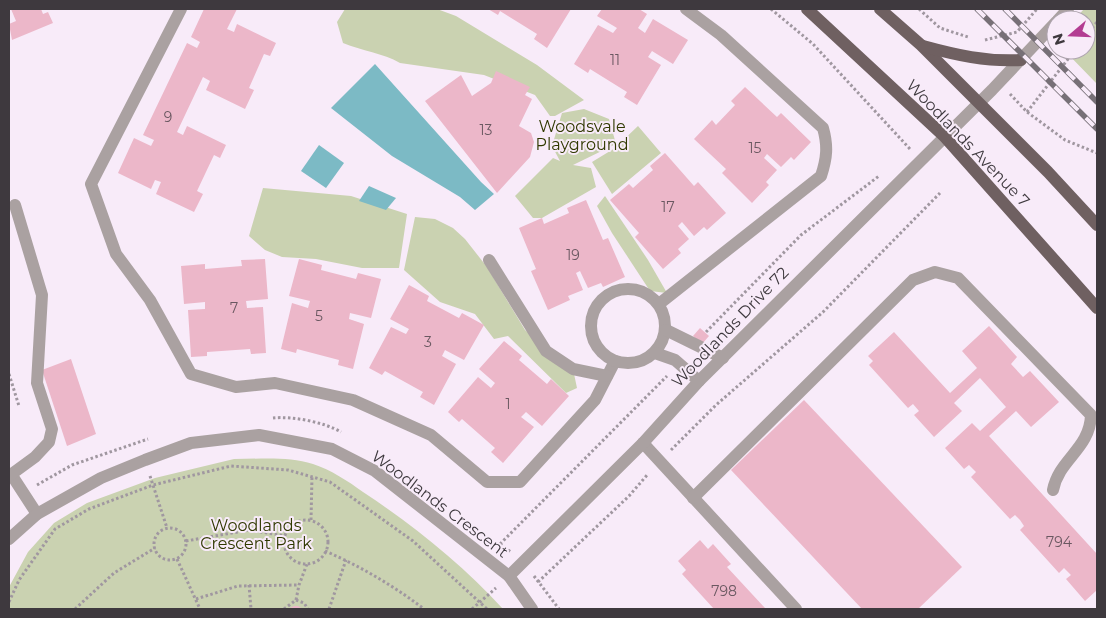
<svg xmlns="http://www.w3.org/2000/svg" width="1106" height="618" viewBox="0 0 1106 618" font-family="Montserrat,sans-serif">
  <rect width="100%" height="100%" fill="#f8ebf9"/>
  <g fill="#cad2b1">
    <path d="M345 9H437L456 16 537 65 584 100 555 116H550L535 95 484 75 400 63C383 53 362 51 343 43L337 22Z"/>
    <path d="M1084 9H1097V84L1064 50H1086V20H1074Z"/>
    <path d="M584 109 609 119 616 144 573 165 591 168 596 187 542 218H533L515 196 553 158 560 161 552 146 562 113Z"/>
    <path d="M638 126 661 153 612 194 592 162 615 148Z"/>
    <path d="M263 188 351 196 407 214 399 268H362L316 259 282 257 265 250 249 236Z"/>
    <path d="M605 196 648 260 667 293 650 291 612 233 597 206Z"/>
    <path d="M415 217 435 219 453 228 465 239 487 267 525 330 573 369 577 388 566 393 508 336 494 339 475 314 440 302 404 270Z"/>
    <path d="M234 459C260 459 288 456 313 464 331 470 348 481 363 492 413 525 463 565 503 609H9V587L28 552 54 523 87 503 155 478Z"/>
  </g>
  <g fill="#7cbac5">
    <path d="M375 64 481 182 494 194 475 210 460 197 392 156 331 108Z"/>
    <path d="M319 145 344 163 326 188 301 171Z"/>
    <path d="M369 186 396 198 386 210 359 201Z"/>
  </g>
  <g fill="#ecb7c9">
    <path d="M11 9H41L43 14 48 12 53 23 12 40 9 24 16 21Z"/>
    <path d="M204 9H237L227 29 234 32 237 24 276 43 270 56 264 54 249 88 254 90 245 109 206 90 210 81 203 77 177 132 183 135 187 126 226 145 220 158 214 155 197 191 203 194 194 212 156 194 161 182 155 180 151 189 118 173 134 138 151 146 154 140 143 135 187 43 197 48 200 42 191 37Z"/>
    <path d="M488 9H571L547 48 534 39 537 34 500 11 498 15Z"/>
    <path d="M602 9H639L647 14 638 28 645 33 653 19 688 40 673 64 652 51 648 57 661 65 637 105 624 97 627 92 590 69 588 73 574 64 598 25 613 33 617 28 597 16Z"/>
    <path d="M496 71 530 87 525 95 532 99 519 126 531 133 534 142 530 157 497 193 425 101 461 75 472 96 491 83Z"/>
    <path d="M745 87 777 117 781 113 811 142 794 160 791 157 781 167 767 154 764 158 777 170 766 182 769 185 752 203 722 173 726 169 694 139 712 120 716 125 735 105 731 101Z"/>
    <path d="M665 153 694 186 698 182 726 213 707 230 704 227 694 236 682 222 678 226 689 239 678 249 681 253 663 269 635 237 639 233 610 200 629 184 633 188 653 170 650 166Z"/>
    <path d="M586 200 603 240 608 238 625 277 603 287 601 283 588 288 580 271 576 273 583 290 568 296 570 300 548 310 531 271 536 269 519 228 542 218 544 224 569 213 567 208Z"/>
    <path d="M265 259 268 299 246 301 247 308 263 307 266 353 251 354 250 349 207 352V356L191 357 188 310 205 309V302L184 304 181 266 205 264V269L242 266 241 260Z"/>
    <path d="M299 259 322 265 321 270 356 279 358 273 381 279 371 318 350 313 349 319 364 324 353 369 338 365 339 360 297 349 296 353 281 349 292 303 308 308 310 301 289 296Z"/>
    <path d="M409 285 429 296 427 301 459 318 462 313 484 325 464 360 445 350 442 356 456 364 434 405 420 397 423 392 385 371 382 375 369 368 391 327 406 334 409 329 390 319Z"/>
    <path d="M989 326 1017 357 1011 364 1023 377 1030 371 1059 402 1031 427 1016 411 989 436 1097 554V590L1085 601 1066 579 1071 575 1064 568 1059 573 1020 530 1024 526 1020 520 1015 515 1010 519 971 477 976 472 969 465 964 469 945 448 972 423 980 431 1006 407 980 378 954 403 962 411 934 437 914 415 919 411 913 404 908 408 869 365 873 361 868 356 894 332 950 393 977 368 962 351Z"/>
    <path d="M700 328 709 336 702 344 693 336Z"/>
    <path d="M504 341 522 356 519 360 547 384 551 379 569 396 542 426 526 412 521 417 534 427 503 463 491 452 495 448 462 419 459 422 448 412 478 377 491 388 495 383 479 369Z"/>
    <path d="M71 359 96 434 67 446 42 370Z"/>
    <path d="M804 400 962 567 918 609H862L731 470Z"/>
    <path d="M700 540 708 549 713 544 731 564 727 567 765 608 714 609 682 574 686 570 678 561Z"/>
    <path d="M294 606H298L303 609H288Z"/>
  </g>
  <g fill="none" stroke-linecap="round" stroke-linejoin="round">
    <g stroke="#a097a0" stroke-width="3" stroke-dasharray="2.5 2.5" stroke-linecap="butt">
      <path d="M771 9 813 44 910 149"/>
      <path d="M919 9 940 28 968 37"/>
      <path d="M1086 36 1097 22"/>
      <path d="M985 40 1017 32 1037 9"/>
      <path d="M1010 94 1027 112 1065 140 1097 153"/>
      <path d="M1027 112 1075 50"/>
      <path d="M706 332 801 235 879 176"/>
      <path d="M9 374 19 406"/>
      <path d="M273 418C292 416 324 422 341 432"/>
      <path d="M671 450 716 405 823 312 940 193"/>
      <path d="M150 476 167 528"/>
      <path d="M37 485 72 465 148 439"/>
      <path d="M311 520 312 476"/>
      <circle cx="306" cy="542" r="22"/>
      <circle cx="170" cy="544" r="16"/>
      <path d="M186 541 249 530 285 536"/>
      <path d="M500 544 667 376"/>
      <path d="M500 544 511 552"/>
      <path d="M325 551C360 566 394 586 424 609"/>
      <path d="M177 559 200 609"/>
      <path d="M534 576 559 609"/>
      <path d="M538 582 629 496 648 474"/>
      <path d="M249 585 251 609"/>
      <path d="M196 599 238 586 299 585"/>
      <path d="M296 600 299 585 307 564"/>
      <path d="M9 602 19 580 55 529 89 509 153 485 231 466 288 470 330 482 413 541 487 609"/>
      <path d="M75 609 114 573 155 548"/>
      <path d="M284 609 296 600 304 603 308 609"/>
      <path d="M329 609 346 560"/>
      <path d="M472 609 496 588"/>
    </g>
    <g stroke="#aaa1a1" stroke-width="12">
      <path d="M181 9 91 184 116 254 150 300 191 374 236 387 275 383 353 400 431 435 487 482H520L595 400 615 361"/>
      <path d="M489 260 546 351 573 369 607 376"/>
      <circle cx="628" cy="326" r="37"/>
      <path d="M659 304 821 176C827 158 828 146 823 128L721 35 686 9"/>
      <path d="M666 330 723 358"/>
      <path d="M655 353 675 360 699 381"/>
      <path d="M643 443 796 609"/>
      <path d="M11 474 37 514"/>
      <path d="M9 476 35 457 49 442 52 429 37 383 42 295 15 205"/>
      <path d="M693 498 913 280 935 272 958 278 1091 415C1090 449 1059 459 1053 490"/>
    </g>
    <g stroke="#aaa1a1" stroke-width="12">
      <path d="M1058 20 1068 9"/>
      <path d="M9 539 37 514 101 478 145 460 191 443 259 435 332 449 375 471 509 576 532 609"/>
      <path d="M509 576 643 443 699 381 992 90 1056 22"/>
    </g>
    <g stroke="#6f6061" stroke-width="12">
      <path d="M807 9 944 136 1097 308"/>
      <path d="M880 9 921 45 1048 172 1097 225"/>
      <path d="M923 46C956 55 986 62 1021 60"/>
    </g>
    <g stroke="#777077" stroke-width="5.5">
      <g id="rail">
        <path d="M977 9 1097 129"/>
        <path d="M1005 9 1097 102"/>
      </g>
    </g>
    <use href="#rail" stroke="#f8ebf9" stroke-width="4" stroke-dasharray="11" stroke-linecap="butt"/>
  </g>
  <g text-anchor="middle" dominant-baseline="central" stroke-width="4" stroke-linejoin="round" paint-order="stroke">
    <g font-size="14" fill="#6a5861">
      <text x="615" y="60">11</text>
      <text x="168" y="117">9</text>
      <text x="486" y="130">13</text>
      <text x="755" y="148">15</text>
      <text x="668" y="207">17</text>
      <text x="573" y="255">19</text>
      <text x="234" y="308">7</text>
      <text x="319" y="316">5</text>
      <text x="428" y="342">3</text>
      <text x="508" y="404">1</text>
      <text x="1059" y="542">794</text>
      <text x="724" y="591">798</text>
    </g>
    <g font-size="16" fill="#303900" stroke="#f8ebf9">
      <text x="582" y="126">Woodsvale<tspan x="582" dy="18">Playground</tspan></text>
      <text x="256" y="525">Woodlands<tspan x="256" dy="18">Crescent Park</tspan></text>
    </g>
    <g font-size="16" fill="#3e393e" stroke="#f8ebf9">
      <text transform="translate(968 143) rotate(46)">Woodlands Avenue 7</text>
      <text transform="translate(730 327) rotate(-46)">Woodlands Drive 72</text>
      <text transform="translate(440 504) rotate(37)">Woodlands Crescent</text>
    </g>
  </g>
  <rect width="1106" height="618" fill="none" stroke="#3e393e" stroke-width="20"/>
  <g transform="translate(1071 35) rotate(251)"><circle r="24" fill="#f8ebf9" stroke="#aea4ae"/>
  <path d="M0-4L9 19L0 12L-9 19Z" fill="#b33c92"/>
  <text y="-8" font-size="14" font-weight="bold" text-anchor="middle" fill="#3e393e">N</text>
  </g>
</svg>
